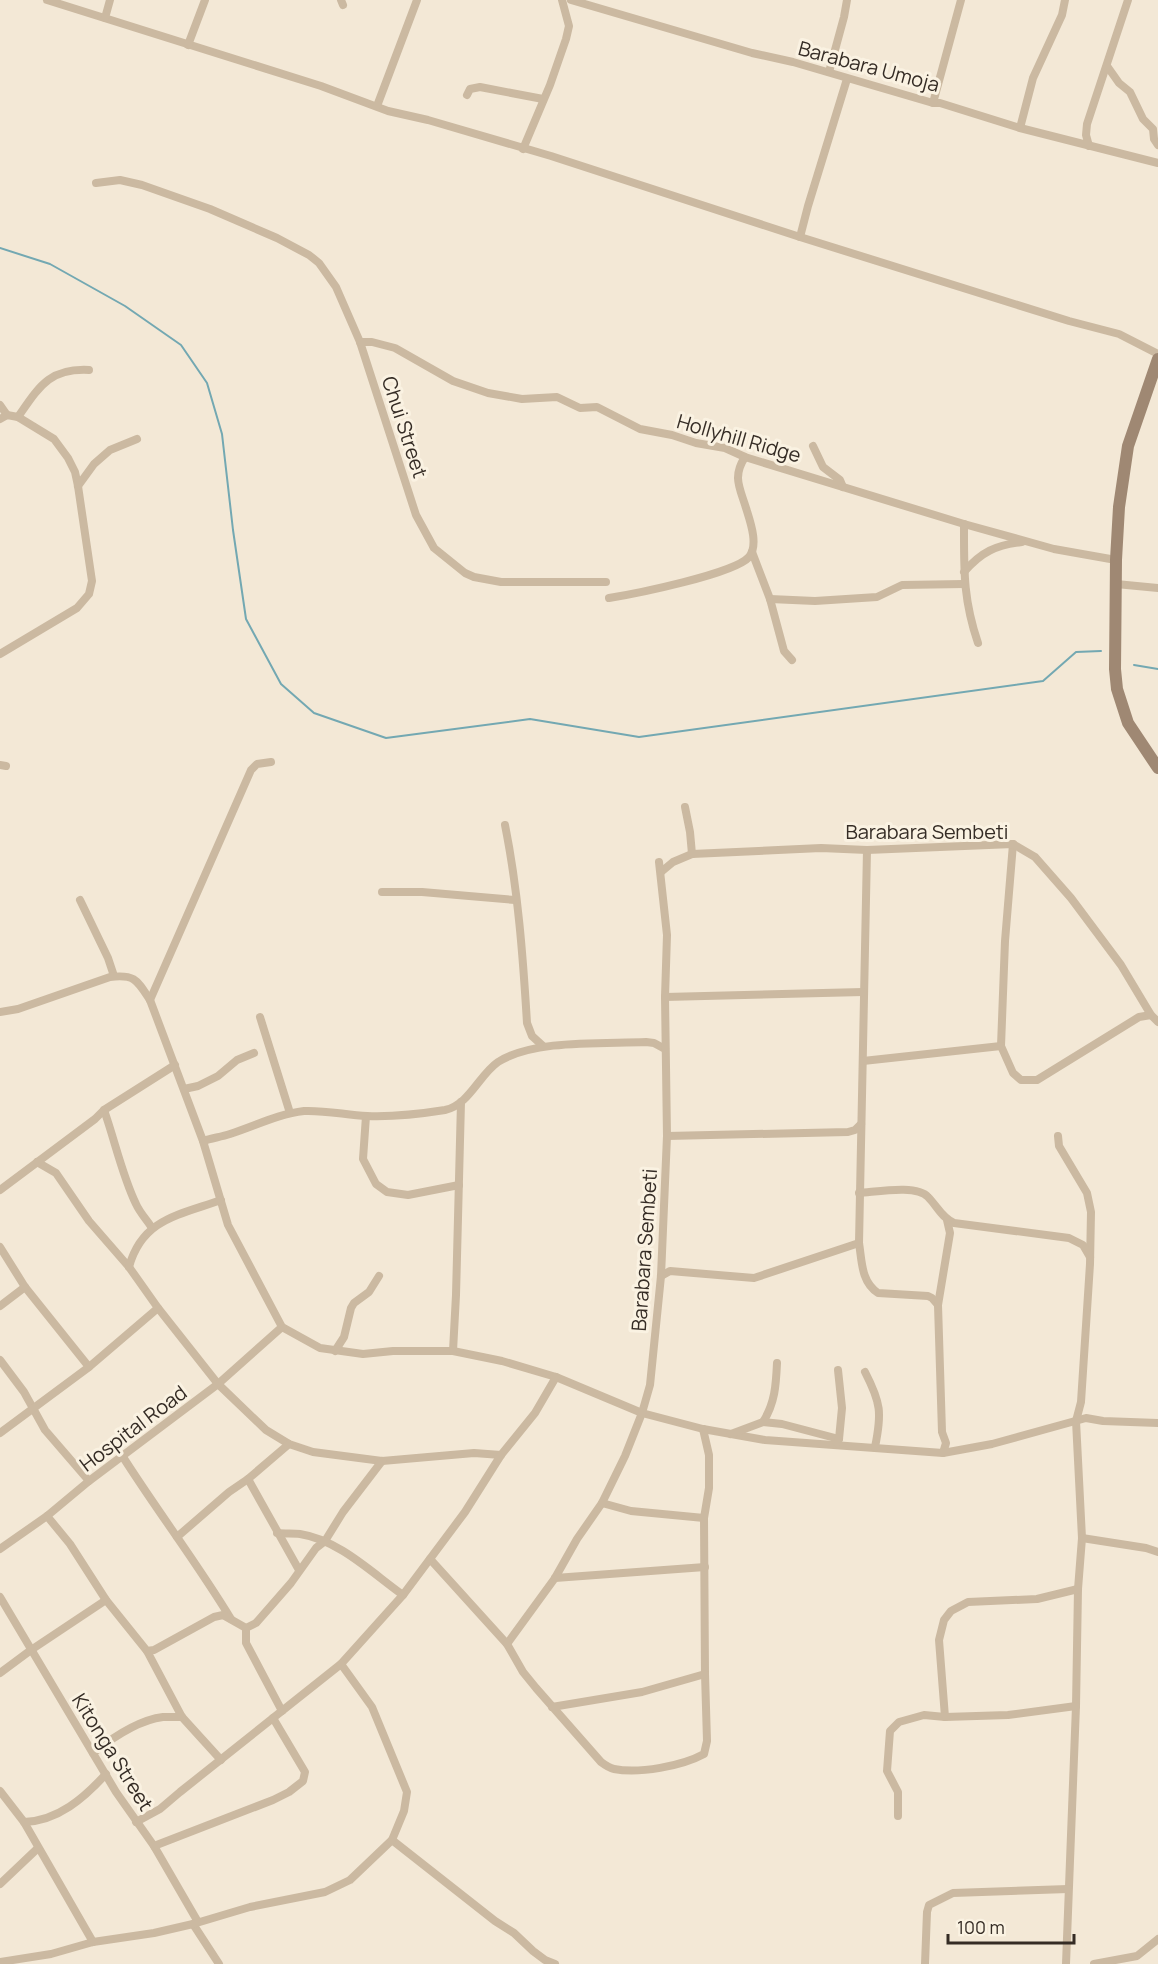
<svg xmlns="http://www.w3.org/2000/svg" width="1158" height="1964" viewBox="0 0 1158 1964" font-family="Manrope,sans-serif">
  <rect width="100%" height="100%" fill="#f3e8d6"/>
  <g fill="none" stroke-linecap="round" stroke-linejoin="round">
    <g stroke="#73a8b2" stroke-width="2">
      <path d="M0 248 50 264 125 306 181 345 207 383 222 434 233 530 246 619 281 684 314 713 386 738 530 719 639 737 1043 681 1076 652 1101 651"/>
      <path d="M1134 665 1158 669"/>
    </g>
    <g stroke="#cbb9a1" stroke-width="8">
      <path d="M47 0 321 86 388 111 428 120 551 156 800 237 1069 321 1119 334 1158 354"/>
      <path d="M341 0 343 5"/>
      <path d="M571 0 752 53 793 62 933 103H940L1020 128 1158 163"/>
      <path d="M105 18 110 0"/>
      <path d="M188 45 205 0"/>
      <path d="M1107 66 1119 83 1130 92 1143 119 1153 129 1154 139 1158 145"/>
      <path d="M829 72 844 17 847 0"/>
      <path d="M467 95 470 89 480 87 543 99"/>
      <path d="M933 103 961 0"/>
      <path d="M377 106 417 0"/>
      <path d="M1020 128 1033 78 1062 15 1065 0"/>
      <path d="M1089 146 1086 135 1087 124 1128 0"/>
      <path d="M523 149 550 85 566 39 569 26 562 0"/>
      <path d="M96 183 120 180 142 185 210 209 277 238 309 255 319 263 336 287 360 342 416 515 434 548 465 573 474 577 501 582H606"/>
      <path d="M800 237 808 206 847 79"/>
      <path d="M360 342H372L395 348 453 381 488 393 522 399 557 397 580 408 597 407 640 429 672 435 696 443 725 448 745 457 964 524 1054 549 1116 560"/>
      <path d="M0 405 7 415"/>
      <path d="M18 417C39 387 49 368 89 370"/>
      <path d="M0 419 7 415 18 417 54 439 68 458 75 472 78 486 92 581 89 594 77 608 0 654"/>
      <path d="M813 446 823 467 840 480 843 487"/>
      <path d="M78 486 94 464 110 450 137 439"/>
      <path d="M964 524C964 570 963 599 978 643"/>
      <path d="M752 552 770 599 784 651 792 660"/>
      <path d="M964 572C981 552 996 545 1022 542"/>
      <path d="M1116 584 1158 588"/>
      <path d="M609 598C634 594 734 574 749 557 759 545 750 521 746 508 740 488 732 477 745 457"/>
      <path d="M770 599 815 601 877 597 902 585 964 584"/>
      <path d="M0 765 6 766"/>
      <path d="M685 807 690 832 692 854"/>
      <path d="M505 825C518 890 523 957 527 1023L532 1036 543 1046"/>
      <path d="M1013 844 1005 941 1001 1046 1013 1073 1021 1080H1037L1139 1017 1151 1015 1158 1022"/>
      <path d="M867 850 859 1243C862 1261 861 1282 878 1293L928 1296 932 1298 938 1305 942 1432 946 1443 943 1453"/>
      <path d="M661 872 673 862 692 854 821 848 867 850 1013 844 1035 857 1071 898 1121 965 1151 1015"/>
      <path d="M382 892H422L515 900"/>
      <path d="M80 900 108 958 114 976"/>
      <path d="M665 997 863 992"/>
      <path d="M150 1000 251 770 257 764 271 762"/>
      <path d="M0 1012 18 1009 110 977C135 974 137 980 150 1000L203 1141 228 1225 282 1327 320 1348 363 1354 393 1351H453L502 1361 556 1377 642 1413 703 1429 765 1440 943 1453 992 1444 1086 1418 1103 1421 1158 1423"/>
      <path d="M260 1017 290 1113"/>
      <path d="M863 1061 1001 1046"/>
      <path d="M184 1089 198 1086 218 1076 237 1060 254 1053"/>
      <path d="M104 1110C115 1141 122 1175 136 1204 140 1213 147 1220 152 1228"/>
      <path d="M366 1116 363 1159 376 1184 387 1192 408 1195 459 1185"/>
      <path d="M667 1136 848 1132 855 1130 861 1124"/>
      <path d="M1058 1136 1059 1146 1087 1193 1091 1212 1090 1264 1081 1402 1076 1421 1082 1538 1078 1589 1076 1706 1066 1964"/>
      <path d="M203 1141C212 1138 221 1137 230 1134 255 1126 278 1114 304 1111 325 1110 346 1115 367 1116 393 1117 420 1114 445 1110 469 1105 479 1075 498 1062 534 1039 604 1044 646 1042L654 1043 665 1049"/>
      <path d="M37 1162 56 1173 89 1221 129 1267 158 1308 218 1384 266 1430 289 1444 313 1452 382 1461 474 1453 501 1455"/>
      <path d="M0 1190 95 1119 104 1110 175 1065"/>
      <path d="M859 1193C876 1192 917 1184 928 1197 937 1206 942 1218 954 1223L1069 1238 1083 1245 1090 1257"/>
      <path d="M0 1247 25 1287 89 1367"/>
      <path d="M129 1267C142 1219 179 1215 221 1200"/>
      <path d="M661 1276 670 1271 754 1278 859 1243"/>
      <path d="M938 1305 950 1233 947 1220"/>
      <path d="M0 1306 25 1287"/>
      <path d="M335 1351 344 1337 351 1308 354 1303 369 1292 379 1276"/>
      <path d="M453 1351 456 1295 461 1102"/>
      <path d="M0 1360 24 1392 45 1430 89 1481"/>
      <path d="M865 1372C881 1403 882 1413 875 1447"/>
      <path d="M763 1422 782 1424 839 1439"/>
      <path d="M0 1433 89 1367 158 1308"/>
      <path d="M731 1434 763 1422C775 1403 776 1385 777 1363"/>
      <path d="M837 1443 839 1439 842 1408 838 1370"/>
      <path d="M123 1457C158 1512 197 1563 231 1619"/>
      <path d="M248 1479 299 1570"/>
      <path d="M602 1503 631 1511 704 1518"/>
      <path d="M47 1516 70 1544 106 1600 147 1651 154 1650 214 1617 223 1615 246 1628 256 1623 291 1583 316 1548 325 1541 343 1512 382 1461"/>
      <path d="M277 1533C285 1534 293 1533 300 1534 339 1540 372 1573 403 1595"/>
      <path d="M177 1537 229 1492 248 1479 289 1444"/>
      <path d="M1082 1538 1146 1548 1158 1552"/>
      <path d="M0 1549 47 1516 89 1481 218 1384 282 1327"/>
      <path d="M430 1559 507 1644 523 1672 536 1688 601 1762C605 1765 609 1768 614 1769 639 1774 682 1766 704 1754L707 1741 705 1674 704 1518 709 1488V1455L703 1429"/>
      <path d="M555 1578 705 1567"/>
      <path d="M0 1597 116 1792 154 1846 198 1922"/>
      <path d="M246 1628V1643L282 1711"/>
      <path d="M507 1644 555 1578 577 1539 602 1503 625 1456 642 1413 650 1385 661 1276 667 1136 665 997 667 935 659 862"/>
      <path d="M147 1651 182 1717 221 1760"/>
      <path d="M0 1673 31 1650 106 1600"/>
      <path d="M552 1707 642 1692 705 1674"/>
      <path d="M945 1717 939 1640 944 1620 951 1611 968 1602 1037 1599 1078 1589"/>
      <path d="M93 1753C112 1738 138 1720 163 1717 169 1717 176 1717 182 1717"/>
      <path d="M0 1791 24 1822 93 1942"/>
      <path d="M898 1816V1792L887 1771 890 1731 899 1722 924 1715 945 1717 1008 1715 1076 1706"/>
      <path d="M24 1822C58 1821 84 1798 106 1774"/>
      <path d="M136 1822 160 1809 180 1792 341 1664 403 1595 465 1512 501 1455 535 1413 556 1377"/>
      <path d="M392 1840 495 1921 514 1933 533 1951 545 1960 555 1964"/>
      <path d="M154 1846 273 1800 289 1792 303 1781 305 1772 273 1718"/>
      <path d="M0 1884 38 1848"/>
      <path d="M193 1924 219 1964"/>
      <path d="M0 1962 51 1954 93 1942 154 1933 193 1924 250 1907 325 1892 350 1880 392 1840 404 1811 407 1792 372 1707 341 1664"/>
      <path d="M925 1964 927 1912 929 1905 953 1893 1068 1889"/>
      <path d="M1094 1964 1137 1956 1158 1939"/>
    </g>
    <path stroke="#9f8873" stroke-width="12" d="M1158 359 1128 446 1119 507 1116 560 1115 669 1117 689 1128 723 1158 768"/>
  </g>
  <g text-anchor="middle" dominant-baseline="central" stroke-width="6" stroke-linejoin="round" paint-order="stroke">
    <g font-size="20" fill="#352c25" stroke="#faf2e2">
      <text transform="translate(869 66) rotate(15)">Barabara Umoja</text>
      <text transform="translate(405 427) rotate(72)">Chui Street</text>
      <text transform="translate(739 438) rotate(16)">Hollyhill Ridge</text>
      <text x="927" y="831">Barabara Sembeti</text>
      <text transform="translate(644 1250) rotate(-86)">Barabara Sembeti</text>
      <text transform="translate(133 1428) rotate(-37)">Hospital Road</text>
      <text transform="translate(113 1752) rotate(58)">Kitonga Street</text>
    </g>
  </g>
  <path d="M948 1934v9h126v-9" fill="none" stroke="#352c25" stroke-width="3"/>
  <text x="957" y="1934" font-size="18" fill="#352c25" stroke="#faf2e2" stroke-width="4.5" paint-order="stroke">100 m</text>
</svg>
